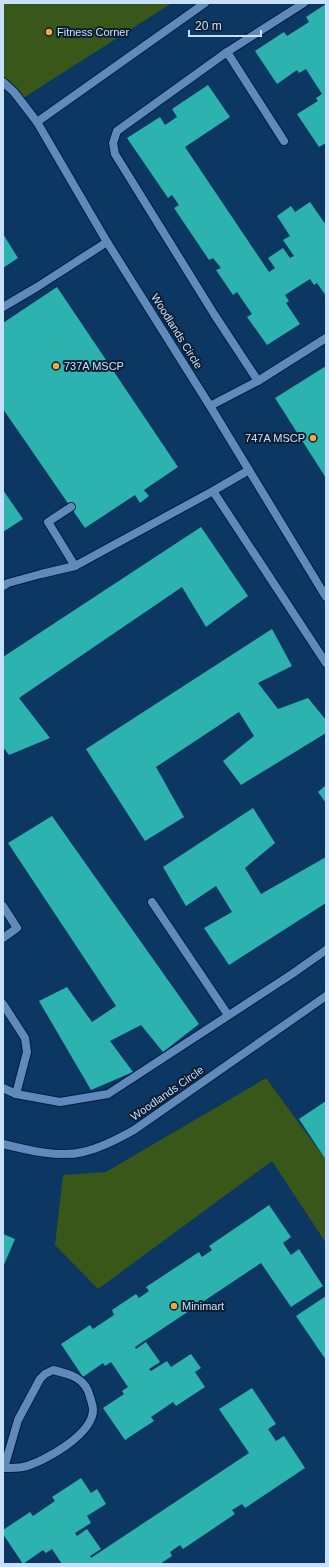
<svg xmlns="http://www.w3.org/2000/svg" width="329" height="1567" viewBox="0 0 329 1567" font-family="Arial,sans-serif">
  <rect width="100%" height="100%" fill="#0b3762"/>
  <g fill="#385719">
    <path d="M3 3H172L17 102 3 80Z"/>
    <path d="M266 1078 326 1160V1243L272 1161 98 1289 55 1245 63 1175 106 1172Z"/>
  </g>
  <g fill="#2cb2af">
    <path d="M326 4V143L319 147 297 114 318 101 316 98 322 94 306 69 299 73 297 70 277 84 255 51 284 32 287 36 309 22 306 17Z"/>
    <path d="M208 85 230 117 185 147 269 272 275 268 268 258 283 248 290 258 294 256 283 240 290 236 277 216 291 206 295 212 310 202 326 225V296L317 283 314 285 310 279 285 295 289 301 286 303 300 324 267 345 247 317 252 314 237 292 233 295 216 270 221 268 213 258 209 260 174 208 179 205 172 195 168 198 127 138 160 117 165 125 177 117 172 109Z"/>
    <path d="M3 234 18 258 3 268Z"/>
    <path d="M57 287 178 467 144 490 149 496 140 503 135 495 85 528 3 409V323Z"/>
    <path d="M326 366V478L275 398Z"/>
    <path d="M3 490 23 519 3 532Z"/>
    <path d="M201 527 248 596 206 627 182 587 19 698 50 738 9 755 3 747V657Z"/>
    <path d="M272 629 292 666 258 683 278 709 308 698 326 720V733L241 785 223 761 254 736 239 712 156 767 184 817 145 841 86 749Z"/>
    <path d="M326 785V803L318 792Z"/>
    <path d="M253 808 275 843 245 868 261 894 326 857V903L229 965 204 928 232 912 216 886 186 906 163 867Z"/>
    <path d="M52 816 199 1024 163 1052 141 1025 110 1041 133 1072 91 1090 39 1001 67 987 92 1022 116 1006 8 843Z"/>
    <path d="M326 1101V1160L299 1119Z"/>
    <path d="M269 1205 291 1237 283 1243 291 1255 299 1249 323 1286 291 1307 261 1263 135 1347 136 1349 146 1342 160 1362 149 1369 151 1371 167 1361 171 1367 191 1354 201 1368 195 1372 205 1387 176 1406 173 1402 151 1417 154 1421 125 1440 103 1408 124 1394 122 1391 128 1387 111 1362 105 1366 103 1363 83 1377 61 1344 90 1325 93 1329 114 1315 112 1310 136 1294 139 1298 149 1291 146 1287 199 1252 202 1257 212 1250 209 1246Z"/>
    <path d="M3 1234 15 1239 3 1267Z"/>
    <path d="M326 1296V1360L296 1316Z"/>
    <path d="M252 1388 276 1424 268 1429 276 1441 284 1436 305 1468 245 1508 242 1504 232 1510 235 1514 183 1549 180 1545 170 1552 172 1556 160 1564H62L52 1549 46 1553 43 1550 23 1564 3 1534V1530L30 1512 33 1516 55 1501 52 1497 81 1478 91 1493 97 1489 106 1504 87 1516 91 1523 75 1533 77 1536 87 1529 101 1549 90 1556 91 1558 249 1453 219 1409Z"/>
  </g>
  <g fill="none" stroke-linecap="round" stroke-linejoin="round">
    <g stroke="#001e3d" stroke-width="10">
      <g id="lane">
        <path d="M227 52 284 141"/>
        <path d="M3 307 37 287 107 242"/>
        <path d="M258 381 214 314 115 154 113 143 117 131 227 52 304 3"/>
        <path d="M210 406 258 381 326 338"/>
        <path d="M213 491 326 663"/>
        <path d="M71 507 48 522 75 566"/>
        <path d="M3 586 8 583 41 574 75 566 213 491 249 470"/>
        <path d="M152 902 228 1015"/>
        <path d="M3 906 17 928 3 938"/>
        <path d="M3 1004 25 1038 27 1052 16 1094"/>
        <path d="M3 1088 16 1094 60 1102 108 1094 292 974 326 950"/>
        <path d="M53 1370C70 1374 86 1378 90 1397 91 1401 93 1405 93 1409 94 1434 44 1462 23 1467 17 1468 10 1468 4 1468L18 1420 40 1379 45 1374Z"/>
      </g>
    </g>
    <g stroke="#001e3d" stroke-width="10">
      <g id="street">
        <path d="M3 82 14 92 37 122 107 242 210 406 326 597"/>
        <path d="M37 122 205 3"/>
        <path d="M3 1144C27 1150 59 1158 83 1152 101 1148 118 1139 134 1130L326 996"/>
      </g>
    </g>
    <use href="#lane" stroke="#5f8abb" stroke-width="8"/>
    <use href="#street" stroke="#5f8abb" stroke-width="8"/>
  </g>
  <g fill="#efa73e" stroke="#0d1e32" stroke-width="1.5">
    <circle cx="49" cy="32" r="4"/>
    <circle cx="56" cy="366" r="4"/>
    <circle cx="313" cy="438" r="4"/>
    <circle cx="174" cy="1306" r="4"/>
  </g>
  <g text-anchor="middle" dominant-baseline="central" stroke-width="4" stroke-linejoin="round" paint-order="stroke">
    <g font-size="11" fill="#c9e0fa" stroke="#0d1e32" text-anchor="start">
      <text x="57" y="32">Fitness Corner</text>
      <text x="64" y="366">737A MSCP</text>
      <text x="305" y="438" text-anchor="end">747A MSCP</text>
      <text x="182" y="1306">Minimart</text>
    </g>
    <g font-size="11" fill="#c9e0fa" stroke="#0d1e32">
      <text transform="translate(177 331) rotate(58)">Woodlands Circle</text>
      <text transform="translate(167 1093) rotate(-35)">Woodlands Circle</text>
    </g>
  </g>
  <rect width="329" height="1567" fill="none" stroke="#c9e0fa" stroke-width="8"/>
  <path d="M189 30v6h72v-6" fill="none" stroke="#c9e0fa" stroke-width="2"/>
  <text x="195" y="30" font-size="12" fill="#c9e0fa" stroke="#0d1e32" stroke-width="3" paint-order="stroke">20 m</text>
</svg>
